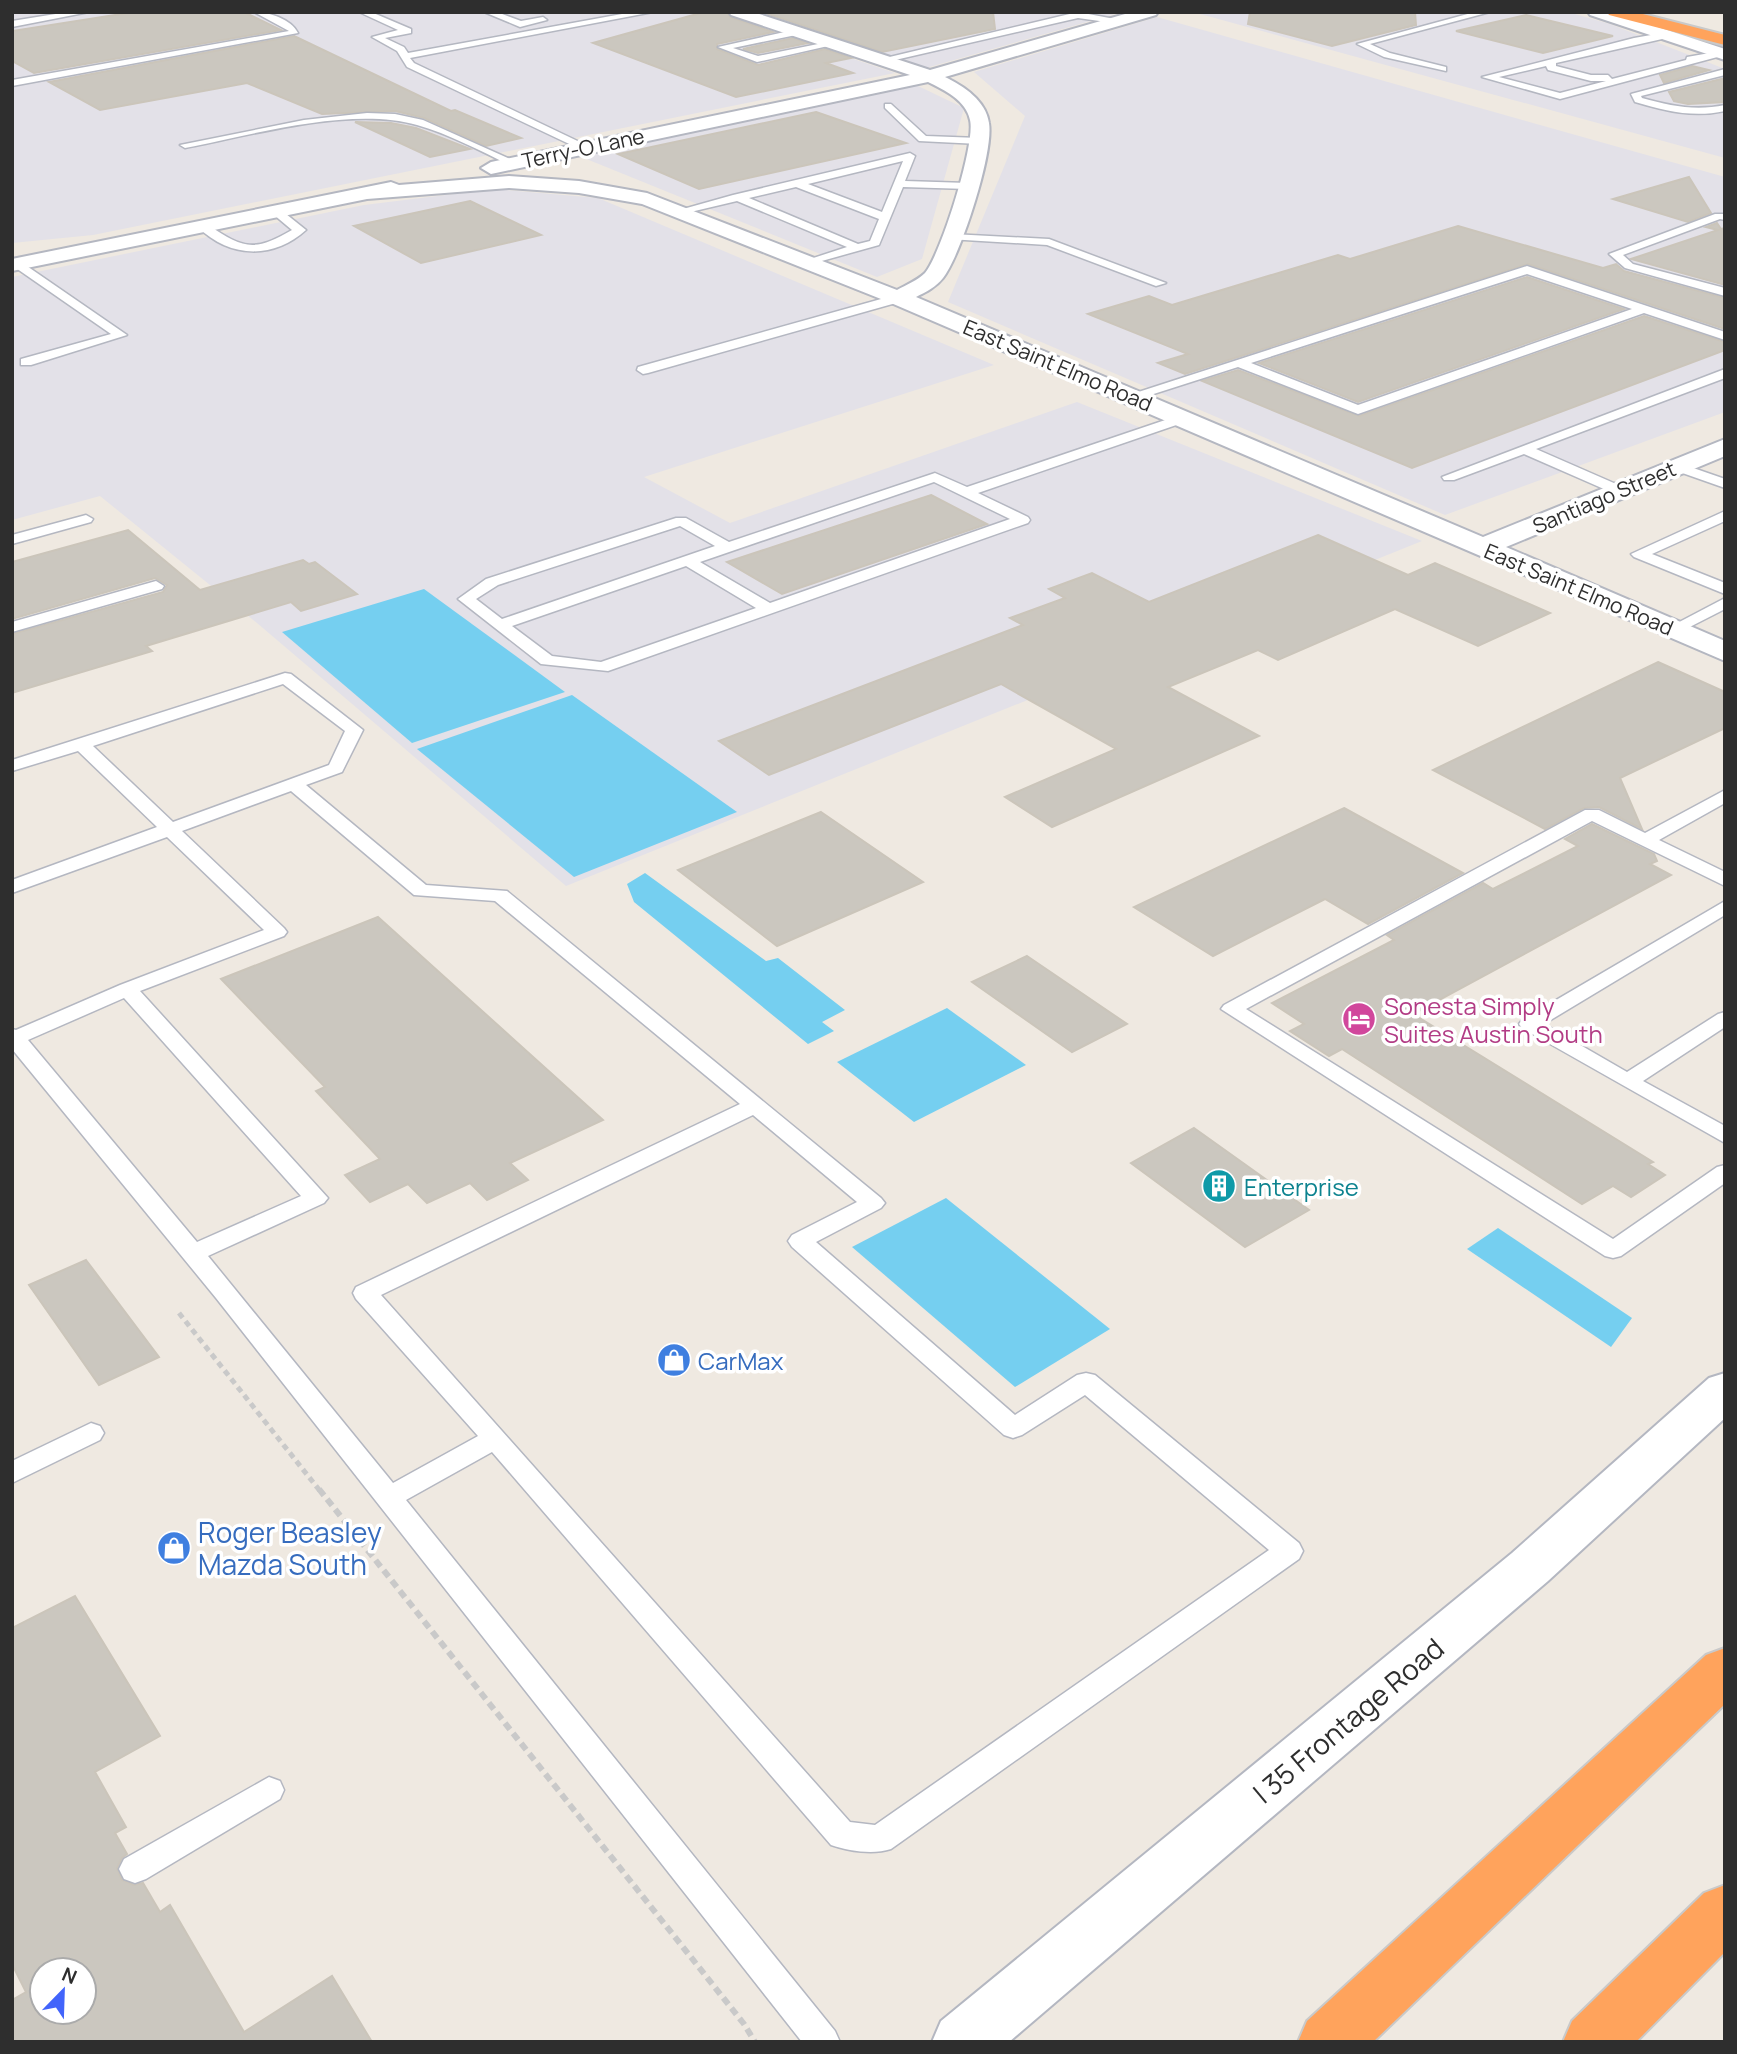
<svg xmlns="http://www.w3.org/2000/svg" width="1737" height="2054" viewBox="0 0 1737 2054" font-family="Manrope,sans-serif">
  <rect width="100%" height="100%" fill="#efe9e1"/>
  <g fill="#e3e1e8">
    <path d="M12 12H714L895 73 93 235 12 243Z"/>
    <path d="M758 12H1122L926 68Z"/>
    <path d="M1193 12H1568L1610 24 1725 69V158Z"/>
    <path d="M1157 17 1725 177V412L1445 515 948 302 1025 116 974 72Z"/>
    <path d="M916 85 964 108 922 259 877 277 579 156Z"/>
    <path d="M495 189 598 198 994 365 644 477 730 523 1077 402 1422 541 566 886 257 623 100 496 12 520V277L364 205Z"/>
  </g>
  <g fill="#75cff0">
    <path d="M424 589 565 692 412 743 282 632Z"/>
    <path d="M572 695 737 812 574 877 417 749Z"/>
    <path d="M645 873 766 961 778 958 845 1010 822 1022 834 1031 808 1044 634 902 627 884Z"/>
    <path d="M947 1008 1026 1065 914 1122 837 1062Z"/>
    <path d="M946 1198 1110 1329 1015 1387 852 1247Z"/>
    <path d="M1498 1228 1632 1318 1611 1347 1467 1249Z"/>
  </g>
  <g fill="#cbc7bf" stroke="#cbc5ba" stroke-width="2" fill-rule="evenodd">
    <path d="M134 12H244L281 30 34 73 12 61V31Z"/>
    <path d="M704 12H727L730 17 773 32 717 44V49L758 65 825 49 851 58 826 63 853 73 736 97 593 43Z"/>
    <path d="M762 12H993L995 29 882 52Z"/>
    <path d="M1250 12H1415L1416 25 1332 46 1248 24Z"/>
    <path d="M1526 15 1613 36 1543 53 1456 31Z"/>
    <path d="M294 36 451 111 455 110 521 138 486 146 424 118 395 111 322 114 247 83 100 110 49 82Z"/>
    <path d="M793 38 808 43 758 53 743 49Z"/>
    <path d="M1692 66 1709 70 1664 83 1660 75Z"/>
    <path d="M1725 78V102L1688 104 1674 101 1669 92Z"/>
    <path d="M816 112 906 143 699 189 618 154Z"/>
    <path d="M355 122 391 123 416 128 470 149 430 157Z"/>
    <path d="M1689 177 1711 213 1688 222 1613 199Z"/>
    <path d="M470 201 541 235 421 263 354 226Z"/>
    <path d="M1717 223 1721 229 1725 228V285L1631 259 1718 230 1706 227Z"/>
    <path d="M1458 226 1603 268 1616 264 1624 271 1725 298V329L1528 264 1185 374 1158 363 1188 354 1088 314 1149 296 1172 305 1338 255 1350 259Z"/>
    <path d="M1527 277 1624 309 1358 402 1259 363Z"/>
    <path d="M1644 316 1725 342V350L1412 468 1202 381 1238 370 1359 416Z"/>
    <path d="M931 495 987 524 782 594 727 562Z"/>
    <path d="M128 530 200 590 303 560 309 564 315 562 357 594 301 611 291 602 146 646 152 651 12 693V634L163 592 167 585 155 578 12 619V562Z"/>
    <path d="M1318 535 1408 575 1435 563 1550 613 1478 646 1395 609 1278 660 1258 650 1168 687 1259 736 1052 827 1005 797 1116 749 1001 684 769 775 719 741 1023 625 1010 618 1065 598 1049 589 1092 573 1149 602Z"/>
    <path d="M1658 662 1725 692V728L1620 778 1642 829 1599 807 1584 808 1545 829 1433 770Z"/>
    <path d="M1344 808 1463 873 1368 924 1325 899 1213 956 1134 907Z"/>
    <path d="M821 812 923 882 777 946 678 870Z"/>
    <path d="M1592 824 1654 854 1657 861 1650 864 1671 875 1413 1014 1653 1162 1648 1164 1665 1175 1631 1197 1613 1186 1582 1204 1342 1049 1329 1056 1290 1031 1304 1024 1272 1003 1394 940 1387 935 1483 883 1493 889 1578 846 1565 839Z"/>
    <path d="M378 917 603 1120 510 1163 528 1180 487 1200 470 1183 427 1203 408 1184 370 1202 345 1175 380 1159 316 1091 325 1087 221 979Z"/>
    <path d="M1027 956 1127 1024 1072 1052 972 982Z"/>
    <path d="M1194 1128 1309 1210 1245 1247 1131 1163Z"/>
    <path d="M86 1260 159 1357 99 1385 29 1285Z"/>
    <path d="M75 1596 160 1736 95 1772 126 1827 115 1833 127 1854 122 1858 117 1868 122 1880 134 1885 143 1883 160 1912 170 1905 244 2032 332 1976 372 2042H12V2000L26 1992 12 1964V1628ZM42 1970H84V2012H42Z"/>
  </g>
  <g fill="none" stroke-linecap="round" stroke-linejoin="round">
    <g stroke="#b4b7c1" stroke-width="3">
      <g id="lane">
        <path d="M68 12H89L12 27V21Z"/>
        <path d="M254 12C269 12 291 19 298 33L12 86V80L289 31Z"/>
        <path d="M359 12H371L411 29V33L385 38 404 47 408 53 633 12H653L410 58 414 63 588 146V150L584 151 407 67 397 51 372 37 398 30Z"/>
        <path d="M484 12H497L521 21 543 17 547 20 520 27Z"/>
        <path d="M1078 12 1125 21 1121 24 1078 18 882 63 877 60Z"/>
        <path d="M1475 12H1490L1370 44 1390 53 1446 67V71L1384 57 1357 44Z"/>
        <path d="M798 29 802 32 801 34 733 48 758 56 833 41 837 44 757 62 718 47Z"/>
        <path d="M1668 32 1672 35 1671 37 1556 63V66L1591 75H1608L1612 79 1686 60 1687 57 1721 51 1725 55 1560 99 1482 77 1634 38ZM1546 66 1548 70 1591 81H1606L1560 93 1499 77Z"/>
        <path d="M1725 69V75L1641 96 1642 98C1671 106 1695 111 1725 105V111C1693 118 1665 111 1635 102L1631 94Z"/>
        <path d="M885 104H891L926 136 979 138 984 141 979 144 919 141 885 108Z"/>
        <path d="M367 113 395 114 423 120 519 163 510 165C480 151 449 134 417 125 351 106 252 135 185 148L180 145 304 120Z"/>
        <path d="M910 153 915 156 905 181 968 183 973 186 968 189 903 187 879 245 811 264 801 262 847 247 737 201 682 214 676 211 733 195ZM903 161 882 212 808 184ZM796 187 879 219 870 241 858 244 749 198Z"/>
        <path d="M273 210H281L306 230C273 260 229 258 198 227L208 225C244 249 254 252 292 230L273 214Z"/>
        <path d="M1715 214H1725V220L1720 219 1623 255 1633 264 1725 288V296L1625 268 1609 254Z"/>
        <path d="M952 234 1049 239 1166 283 1156 286 1047 245 948 239V235Z"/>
        <path d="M13 262H21L127 335 31 365H21V359L111 334 13 266Z"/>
        <path d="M1527 266 1725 332V340L1644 313 1358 414 1238 367 1138 399 1133 400 1126 396ZM1527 274 1632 309 1358 405 1251 363Z"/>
        <path d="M899 294 905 298 903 301 648 373 643 374 637 370 638 367Z"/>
        <path d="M1725 369V378L1536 449 1623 487 1625 490 1623 493H1613L1524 454 1454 480H1444L1442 477Z"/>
        <path d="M1183 414 1190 418 1188 421 978 493 1028 517 1030 520 1028 523 608 671 541 664 458 599 486 579 676 518H686L729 542 935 473 967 487ZM934 482 1010 519 770 603 700 562ZM680 526 715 546 502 619 476 599 498 585ZM686 566 756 608 601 662 552 656 512 626Z"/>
        <path d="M1676 462 1725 479V488L1671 469 1669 466Z"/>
        <path d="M1725 511V521L1652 554 1725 583V594L1634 557 1631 554Z"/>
        <path d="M86 515 93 519 91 522 12 544V535Z"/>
        <path d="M156 581 164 586 162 589 12 632V622Z"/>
        <path d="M1725 598V609L1678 633H1666L1664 630Z"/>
        <path d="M285 673 291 674 363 730 342 772 306 785 426 885 507 891 881 1198 885 1203 881 1208 816 1242 1015 1415 1077 1375 1086 1373 1095 1375 1299 1543 1303 1551 1299 1559 891 1849C873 1855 849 1851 831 1845L492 1452 406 1500 835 2031 840 2042H802L216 1298 12 1049V1029L16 1030 120 985 264 930 167 837 12 893V880L157 827 78 751 12 771V760ZM283 684 345 731 329 765 173 822 93 746ZM291 791 414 895 495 901 740 1104 356 1287 353 1293 356 1299 478 1436 393 1483 208 1256 324 1203 328 1198 140 991 284 936 287 932 284 928 182 831ZM124 998 301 1196 197 1242 28 1040ZM753 1115 857 1202 792 1235 788 1241 792 1247 1004 1435 1013 1438 1022 1435 1085 1395 1269 1550 875 1825 850 1822 381 1295Z"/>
        <path d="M1725 790V803L1659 840 1725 872V886L1592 821 1246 1009 1613 1239 1717 1167 1725 1165V1183L1621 1256 1613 1258 1605 1256 1221 1009 1224 1005 1585 810H1599L1645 833Z"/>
        <path d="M1725 901V915L1544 1024 1627 1072 1718 1014 1725 1012V1027L1643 1081 1725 1126V1143L1522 1028 1519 1024 1522 1020Z"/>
        <path d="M91 1423 100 1426 104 1433 100 1440 12 1483V1461Z"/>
        <path d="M269 1777 280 1781 284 1790 280 1799 146 1879 135 1883 124 1879 119 1869 124 1859Z"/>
      </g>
    </g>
    <g stroke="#b4b7c1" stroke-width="4">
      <path id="street" d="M729 12H753L930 70 1132 12H1158L1156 15 945 77C964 86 986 101 989 123 994 152 961 255 943 278 936 287 926 292 916 297L1483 537 1725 439V456L1506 547 1725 641V661L891 303 642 204 579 193 509 188 367 199 12 271V259L391 182 399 185 509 176 579 181 647 193 897 290C906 285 918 280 925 273 941 254 976 143 970 120 966 100 944 90 928 82L491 174 481 168 491 162 910 75 731 15Z"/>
    </g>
    <g stroke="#b4b7c1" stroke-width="4">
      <g id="secondary">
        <path d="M1588 12H1612L1725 49V60L1590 15Z"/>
        <path d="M1725 1373V1418L1548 1581 1009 2042H932L941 2021 1512 1553 1709 1378Z"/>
      </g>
    </g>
    <g stroke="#c9c9c9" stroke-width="4">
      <g id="highway">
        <path d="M1607 12H1635L1725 35V45L1609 15Z"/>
        <path d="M1725 1648V1704L1373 2042H1298L1307 2021 1706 1655Z"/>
        <path d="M1725 1885V1952L1636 2042H1563L1572 2021 1704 1893Z"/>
      </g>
    </g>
    <path stroke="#c9c9c9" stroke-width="5" stroke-dasharray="6 4.5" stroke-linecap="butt" d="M179 1313 320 1491"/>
    <path stroke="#c9c9c9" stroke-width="6" stroke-dasharray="8 5" stroke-linecap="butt" d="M319 1489 744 2024 755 2042"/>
    <use href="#lane" fill="#fff" fill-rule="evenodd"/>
    <use href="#street" fill="#fff" fill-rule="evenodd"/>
    <use href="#secondary" fill="#fff" fill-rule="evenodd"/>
    <use href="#highway" fill="#ffa35c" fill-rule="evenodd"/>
  </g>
  <defs>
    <g id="hotel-disc" transform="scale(1.75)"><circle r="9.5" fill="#d1479c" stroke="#fff"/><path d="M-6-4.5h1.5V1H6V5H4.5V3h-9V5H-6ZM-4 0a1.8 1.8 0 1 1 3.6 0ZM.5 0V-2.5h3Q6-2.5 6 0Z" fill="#fff"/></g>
    <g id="building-disc" transform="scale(1.75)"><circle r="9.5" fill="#0f9aa8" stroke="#fff"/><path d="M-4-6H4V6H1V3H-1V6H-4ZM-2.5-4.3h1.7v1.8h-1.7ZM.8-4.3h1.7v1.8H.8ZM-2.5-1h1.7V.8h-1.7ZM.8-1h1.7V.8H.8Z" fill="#fff"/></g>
    <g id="shop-disc" transform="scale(1.75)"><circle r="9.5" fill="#3f7fe0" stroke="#fff"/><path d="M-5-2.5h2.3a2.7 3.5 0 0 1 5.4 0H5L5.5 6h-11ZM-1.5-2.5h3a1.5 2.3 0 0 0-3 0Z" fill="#fff"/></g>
  </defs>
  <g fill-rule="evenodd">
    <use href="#hotel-disc" x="1359" y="1019"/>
    <use href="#building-disc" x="1219" y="1186"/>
    <use href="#shop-disc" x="674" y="1360"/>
    <use href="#shop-disc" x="174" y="1548"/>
  </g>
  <g text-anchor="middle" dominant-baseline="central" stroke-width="7" stroke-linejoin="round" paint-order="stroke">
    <g font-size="21" fill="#2e2e2e" stroke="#fff">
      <text transform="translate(583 148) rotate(-12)">Terry-O Lane</text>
      <text transform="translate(1058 365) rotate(23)">East Saint Elmo Road</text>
      <text transform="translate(1604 497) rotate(-23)">Santiago Street</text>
      <text transform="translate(1579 589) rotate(23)">East Saint Elmo Road</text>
    </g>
    <g font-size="24" fill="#b23c85" stroke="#fff" text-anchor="start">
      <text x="1384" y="1005">Sonesta Simply<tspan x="1384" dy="28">Suites Austin South</tspan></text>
    </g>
    <g font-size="24" fill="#0d838f" stroke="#fff" text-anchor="start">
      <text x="1244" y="1186">Enterprise</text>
    </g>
    <g font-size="24" fill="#366cbe" stroke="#fff" text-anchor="start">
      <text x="698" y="1360">CarMax</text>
    </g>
    <g font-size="28" fill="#366cbe" stroke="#fff" text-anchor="start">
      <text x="198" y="1532">Roger Beasley<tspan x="198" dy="32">Mazda South</tspan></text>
    </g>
    <g font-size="28" fill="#2e2e2e" stroke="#fff">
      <text transform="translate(1348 1720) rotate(-40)">I 35 Frontage Road</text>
    </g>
  </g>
  <rect width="1737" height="2054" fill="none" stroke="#2e2e2e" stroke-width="28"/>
  <g transform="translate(63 1991) rotate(23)"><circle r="33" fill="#ffffff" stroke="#ababab" stroke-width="2"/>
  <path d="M0-5L12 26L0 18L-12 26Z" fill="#4264fb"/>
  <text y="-10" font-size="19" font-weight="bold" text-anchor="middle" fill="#2e2e2e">N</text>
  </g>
</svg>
